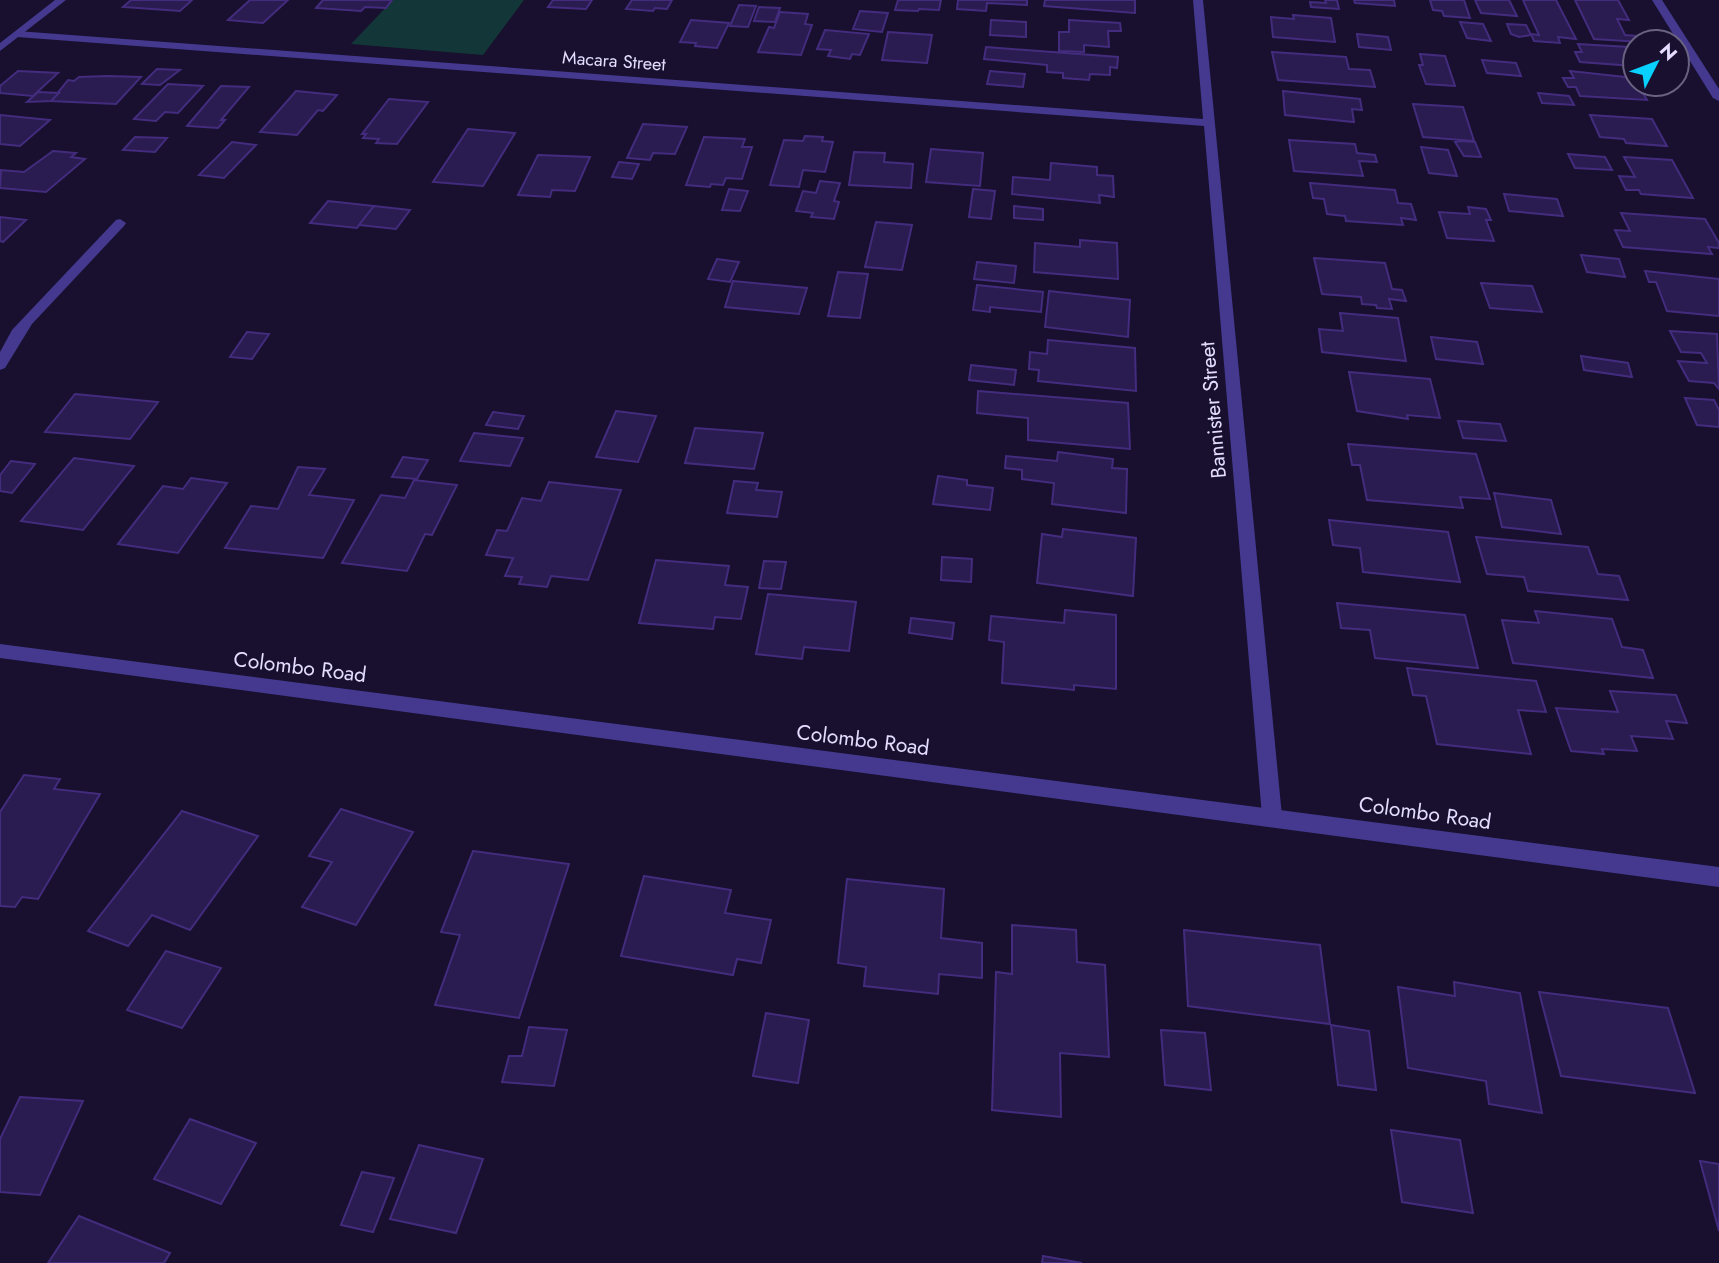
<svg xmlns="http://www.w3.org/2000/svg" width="1719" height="1263" viewBox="0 0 1719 1263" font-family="Jost,sans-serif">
  <rect width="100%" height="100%" fill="#18102e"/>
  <path fill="#133638" d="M393 0H524L483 55 351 44Z"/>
  <g fill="#2a1b50" stroke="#432c7d" stroke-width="2">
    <path d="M131 0H192L180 11 123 7Z"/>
    <path d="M250 0H288L263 23 228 20Z"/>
    <path d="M323 0H392L386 8 365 7 361 11 316 8Z"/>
    <path d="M553 0H592L586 9 548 7Z"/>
    <path d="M632 0H672L667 9 655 8 653 11 626 9Z"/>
    <path d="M898 0H941L939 10 919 9 918 11 895 10Z"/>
    <path d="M958 0H1027V5L987 3 986 11 957 9Z"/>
    <path d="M1045 0H1135V13L1044 6Z"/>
    <path d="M1325 0H1337L1339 9 1311 7 1310 2 1326 3Z"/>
    <path d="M1354 0H1394L1395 6 1355 3Z"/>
    <path d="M1430 0H1464L1470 18 1444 16 1442 11 1433 10Z"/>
    <path d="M1475 0H1509L1517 16 1481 13Z"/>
    <path d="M1523 0H1556L1576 39 1558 37 1560 43 1534 41 1531 34 1539 35Z"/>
    <path d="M1575 0H1618L1629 20 1617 19 1625 35 1637 36 1640 42 1594 39Z"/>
    <path d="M739 5 756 6 748 27 730 26Z"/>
    <path d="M759 7 780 8 775 22 754 21Z"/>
    <path d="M860 11 888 13 882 32 853 29Z"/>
    <path d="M780 12 808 14 805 24 812 25 801 55 758 52 769 27 774 28Z"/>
    <path d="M1293 15 1331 18 1335 42 1273 37 1271 17 1294 19Z"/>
    <path d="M691 20 729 23 717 48 695 46 696 43 680 42Z"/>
    <path d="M991 20 1026 22V37L990 35Z"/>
    <path d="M1069 20 1120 23 1121 31H1108L1109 47 1084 45V52L1059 51V32H1069Z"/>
    <path d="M1460 22 1483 24 1491 41 1467 38Z"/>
    <path d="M1507 24 1526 25 1531 35 1519 37 1511 34Z"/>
    <path d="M825 30 869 34 860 55 852 54 850 59 828 56 831 50 817 49Z"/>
    <path d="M888 32 932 35 927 63 882 60Z"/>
    <path d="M1357 34 1388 37 1391 50 1359 47Z"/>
    <path d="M1578 44 1629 47 1635 58 1631 59 1635 66 1580 62 1575 52H1582Z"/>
    <path d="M986 47 1118 57 1117 68 1110 67V75L1090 74 1089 80 1063 78V73L1047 72V65L984 59Z"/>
    <path d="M1272 52 1346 57 1349 69 1370 70 1375 87 1278 80Z"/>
    <path d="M1420 54 1445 56 1455 86 1426 84 1419 65H1423Z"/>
    <path d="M1482 60 1516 63 1521 76 1487 73Z"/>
    <path d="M157 69 180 70 160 85 142 84Z"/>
    <path d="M18 71 58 73 33 96 0 93V86Z"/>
    <path d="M990 71 1025 74 1023 87 987 84Z"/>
    <path d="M1570 71 1634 78 1647 100 1580 96 1576 87H1568L1563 78H1574Z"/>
    <path d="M107 76 141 77 116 104 51 101 68 80 74 81 79 77Z"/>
    <path d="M168 84 203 86 178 113 165 112 156 121 134 119Z"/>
    <path d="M221 86 249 87 221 120H225L218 128 187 126Z"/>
    <path d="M296 91 337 95 323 111 318 110 297 135 260 132Z"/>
    <path d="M1283 91 1360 99 1362 110 1352 109 1354 122 1285 115Z"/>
    <path d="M38 92 59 93 51 101 27 102Z"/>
    <path d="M1538 93 1569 96 1574 105 1542 103Z"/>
    <path d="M389 99 428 102 397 144 376 143 379 139 363 138 366 134H362Z"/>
    <path d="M1413 104 1463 107 1474 141 1423 137Z"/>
    <path d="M0 115 50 120 20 146 0 144Z"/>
    <path d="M1590 115 1652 119 1667 146 1626 143 1624 139 1600 137Z"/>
    <path d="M643 124 687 127 675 154 653 153 650 160 627 158Z"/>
    <path d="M468 129 515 133 483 186 433 182Z"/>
    <path d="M805 136 823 137 822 141 833 142 825 172 803 170 799 187 770 185 784 140 803 141Z"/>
    <path d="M135 137 167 138 155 152 123 150Z"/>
    <path d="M704 137 745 139 742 147H752L742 179 726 178 723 185 711 184 710 187 686 185Z"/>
    <path d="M1289 140 1355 144 1357 153 1375 155 1377 162 1359 161 1363 176 1294 171Z"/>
    <path d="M1460 141 1475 142 1481 157 1464 156 1455 142Z"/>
    <path d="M232 142 256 145 224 178 199 175Z"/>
    <path d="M1421 147 1448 150 1457 176 1429 173Z"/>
    <path d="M931 149 983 153 980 186 926 182Z"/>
    <path d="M53 151 76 153 71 157 85 159 46 192 0 188 1 170 24 172Z"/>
    <path d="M854 152 885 153 884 162 913 164 911 188 849 185Z"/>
    <path d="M1568 154 1605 157 1612 170 1575 168Z"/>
    <path d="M538 155 590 157 575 191 552 190 550 197 518 195Z"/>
    <path d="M1624 157 1672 160 1693 198 1641 194 1639 190H1626L1619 176 1635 177Z"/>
    <path d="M619 162 639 164 632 179 612 177Z"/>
    <path d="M1051 163 1097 167V175L1113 176 1114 197 1099 195 1100 203 1012 194 1013 177 1050 180Z"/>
    <path d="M820 181 840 183 834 201 839 202 834 219 811 217 813 213 796 211 803 191 816 193Z"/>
    <path d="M1310 183 1395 190 1398 203 1411 204 1416 220 1401 218 1403 225 1346 221 1345 216 1327 214 1324 199 1313 198Z"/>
    <path d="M729 189 748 191 740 211 722 210Z"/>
    <path d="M973 189 995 191 991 219 969 217Z"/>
    <path d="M1504 194 1557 199 1563 216 1509 211Z"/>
    <path d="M328 201 374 206 357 228 310 223Z"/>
    <path d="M374 206 410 210 396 229 359 225Z"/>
    <path d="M1014 206 1043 209V220L1014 218Z"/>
    <path d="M1468 207 1486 209 1491 220H1486L1494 241 1447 238 1439 212 1470 214Z"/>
    <path d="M1621 213 1705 219 1719 243V248L1708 247 1712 254 1623 247 1615 230 1630 231Z"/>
    <path d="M0 217 26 220 3 242 0 241Z"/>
    <path d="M876 222 912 225 902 270 865 267Z"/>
    <path d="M1080 240 1117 243 1118 279 1034 272 1035 243 1080 247Z"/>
    <path d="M1581 255 1619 259 1625 277 1587 272Z"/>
    <path d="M1314 258 1385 263 1392 289 1402 290 1406 301 1389 299 1392 309 1377 308 1376 305 1362 304 1361 297 1322 294Z"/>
    <path d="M717 259 739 262 730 282 708 279Z"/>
    <path d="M977 262 1016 266 1014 283 974 279Z"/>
    <path d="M1645 271 1719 279V316L1667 311 1656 282H1649Z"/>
    <path d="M838 272 868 274 860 318 828 316Z"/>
    <path d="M733 281 807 288 799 314 725 307Z"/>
    <path d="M1481 283 1532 286 1542 312 1490 308Z"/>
    <path d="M977 285 1043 292 1041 312 990 307V312L973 310Z"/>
    <path d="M1049 291 1130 300 1128 337 1045 327Z"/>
    <path d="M1340 313 1398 318 1406 361 1322 352 1319 329 1343 331Z"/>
    <path d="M1670 331 1717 334 1719 389 1714 383 1689 381 1678 361 1707 363 1701 353 1681 352Z"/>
    <path d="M247 332 269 334 252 359 230 357Z"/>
    <path d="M1431 337 1477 342 1483 364 1436 359Z"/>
    <path d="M1048 340 1135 348 1136 391 1038 381 1039 370 1029 369 1030 352 1047 354Z"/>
    <path d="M1581 356 1628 363 1632 377 1584 370Z"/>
    <path d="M971 365 1016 370 1014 385 969 380Z"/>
    <path d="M1349 372 1430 379 1440 418 1407 415 1408 419 1357 411Z"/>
    <path d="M978 391 1128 403 1130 449 1028 440V418L977 413Z"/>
    <path d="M75 394 158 402 130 439 45 432Z"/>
    <path d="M1685 398 1714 400 1719 410V427L1697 425Z"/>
    <path d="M616 411 656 416 638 462 596 457Z"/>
    <path d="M493 412 524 416 518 429 486 425Z"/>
    <path d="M1458 421 1500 424 1506 441 1463 438Z"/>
    <path d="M695 428 763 433 754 469 685 463Z"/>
    <path d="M474 433 523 438 510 466 460 461Z"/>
    <path d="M1348 444 1476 454 1490 499 1460 497 1463 508 1367 500 1360 465H1352Z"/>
    <path d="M1058 452 1113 459 1112 468 1127 469 1126 513 1052 504 1054 483 1022 479V470L1005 468 1006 456 1057 461Z"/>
    <path d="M403 457 428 460 417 479 392 477Z"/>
    <path d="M74 458 134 466 83 530 21 521Z"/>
    <path d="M11 461 35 464 12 493 0 491V475Z"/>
    <path d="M298 467 325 469 309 495 354 500 323 558 225 548 251 506 278 509Z"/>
    <path d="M938 476 967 480V485L993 488 990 510 933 504Z"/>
    <path d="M191 478 227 483 178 553 118 544 163 486 183 489Z"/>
    <path d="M414 480 457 485 432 535 425 534 407 571 342 563 381 495 405 498Z"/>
    <path d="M734 481 758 483 756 490 782 492 777 517 727 513Z"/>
    <path d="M549 482 621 490 588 580 551 576 547 587 519 584 522 577 505 576 513 558 486 555 497 530 507 531 522 498 541 501Z"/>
    <path d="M1494 493 1551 500 1561 534 1502 527Z"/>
    <path d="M1329 520 1448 532 1460 582 1363 572 1360 548 1333 545Z"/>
    <path d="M1063 529 1136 538 1133 596 1037 583 1042 534 1062 537Z"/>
    <path d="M1476 537 1588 547 1598 574 1619 576 1628 600 1528 591 1524 577 1487 574Z"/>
    <path d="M942 557 972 559 971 582 941 580Z"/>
    <path d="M656 560 729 566 725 585 748 587 741 619 715 617 713 629 639 623Z"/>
    <path d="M764 561 786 562 781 589 759 588Z"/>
    <path d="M768 594 856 602 849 651 804 647 802 659 756 654Z"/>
    <path d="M1337 603 1465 615 1478 668 1375 658 1370 630 1341 628Z"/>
    <path d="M1065 610 1116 615V689L1074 685V690L1002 683 1004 642 989 640 991 616 1064 623Z"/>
    <path d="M1535 611 1612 619 1622 647 1643 650 1653 678 1513 663 1502 620 1539 623Z"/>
    <path d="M911 618 954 623 952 639 909 633Z"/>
    <path d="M1407 668 1536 681 1546 712 1518 710 1531 754 1437 744 1426 696 1413 695Z"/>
    <path d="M1610 691 1676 695 1687 723 1666 721 1673 739 1631 736 1637 751 1602 749 1604 754 1571 751 1556 708 1618 712Z"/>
    <path d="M24 775 60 779 54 789 100 794 38 899 22 897 15 907 0 906V812Z"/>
    <path d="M341 809 413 832 356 925 302 907 332 862 309 856Z"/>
    <path d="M182 811 258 836 190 930 152 915 128 946 88 931Z"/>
    <path d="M473 851 569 864 519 1018 435 1005 460 935 441 932Z"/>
    <path d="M644 876 731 890 725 913 771 920 761 963 737 959 733 975 621 956Z"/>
    <path d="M847 879 944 889 941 938 982 943V978L939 974 938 994 864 986 866 967 838 963Z"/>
    <path d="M1012 925 1076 930 1077 962 1105 965 1109 1057 1060 1053 1061 1117 992 1110 996 972 1012 974Z"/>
    <path d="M1184 930 1320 945 1330 1024 1188 1006Z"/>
    <path d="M166 951 221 968 182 1028 127 1010Z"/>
    <path d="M1454 982 1520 993 1542 1113 1489 1104 1486 1081 1408 1068 1398 987 1455 996Z"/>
    <path d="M1539 992 1668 1008 1695 1093 1561 1076Z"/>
    <path d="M766 1013 809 1020 798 1083 753 1076Z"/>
    <path d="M1331 1025 1369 1031 1376 1090 1338 1085Z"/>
    <path d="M529 1027 567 1030 554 1086 502 1082 509 1056H522Z"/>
    <path d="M1161 1030 1205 1033 1211 1090 1165 1085Z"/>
    <path d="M20 1097 83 1101 40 1195 0 1192V1139Z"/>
    <path d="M190 1119 256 1143 221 1204 154 1179Z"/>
    <path d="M1391 1130 1460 1140 1473 1213 1402 1202Z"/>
    <path d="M419 1145 483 1159 456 1233 390 1219Z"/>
    <path d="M1700 1161 1719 1164V1231Z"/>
    <path d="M362 1172 394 1178 373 1232 341 1225Z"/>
    <path d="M79 1216 170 1253 164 1263H48Z"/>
    <path d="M1043 1256 1082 1263H1042Z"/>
  </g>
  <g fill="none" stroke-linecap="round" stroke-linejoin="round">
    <path fill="#44398f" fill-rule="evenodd" d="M120 219 126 223 124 226 32 324 5 368 0 370V352L12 330 116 220Z"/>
    <path fill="#44398f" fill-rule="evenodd" d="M1193 0H1203L1282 816 1279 822 1272 825 1265 822 1262 816 1204 126 17 37 12 34 17 31 1203 119Z"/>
    <g fill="#44398f" fill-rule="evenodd">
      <path d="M55 0H66L0 51V43Z"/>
      <path d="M1652 0H1662L1719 89V101L1713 98Z"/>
      <path d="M0 644 1719 867V887L0 658Z"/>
    </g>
  </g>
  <g text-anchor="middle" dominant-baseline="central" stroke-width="5" stroke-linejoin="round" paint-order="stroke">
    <g font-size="18" fill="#e4ddff" stroke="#18102e">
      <text transform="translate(614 61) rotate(4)">Macara Street</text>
    </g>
    <g font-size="21" fill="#e4ddff" stroke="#18102e">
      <text transform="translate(1213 410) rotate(-95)">Bannister Street</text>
      <text transform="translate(300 667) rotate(7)">Colombo Road</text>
      <text transform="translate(863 740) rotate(7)">Colombo Road</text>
      <text transform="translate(1425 813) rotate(8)">Colombo Road</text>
    </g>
  </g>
  <g transform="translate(1656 63) rotate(48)"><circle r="33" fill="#18102e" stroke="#6a6282" stroke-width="2"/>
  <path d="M0-5L12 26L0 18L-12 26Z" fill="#09d1ff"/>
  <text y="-10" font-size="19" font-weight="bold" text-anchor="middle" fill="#e4ddff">N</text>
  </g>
</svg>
